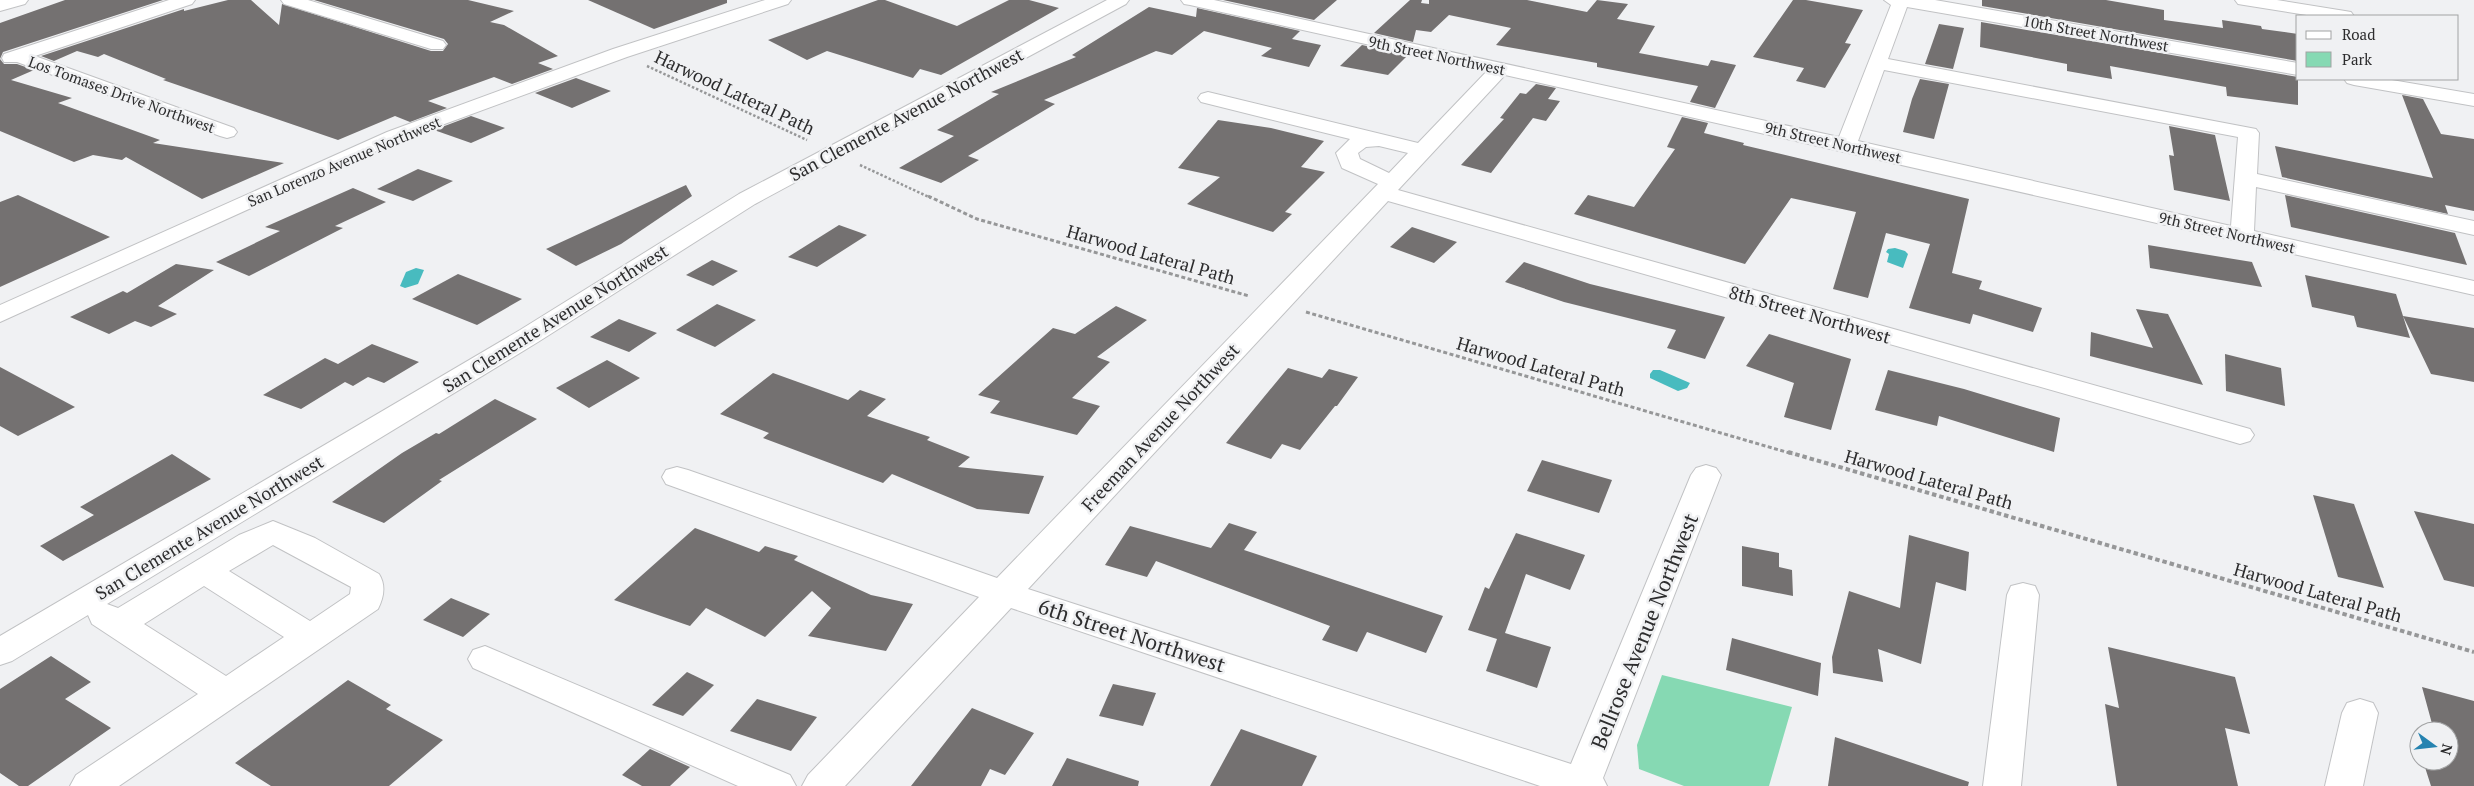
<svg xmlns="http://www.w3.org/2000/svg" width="2474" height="786" viewBox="0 0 2474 786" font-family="'PT Serif',serif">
  <rect width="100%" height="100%" fill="#f0f1f3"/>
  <path fill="#86d9b3" d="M1662 675 1792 707 1769 786H1684L1639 769 1637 745Z"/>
  <g fill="#48bbbf">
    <path d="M1895 248 1905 251 1908 254 1903 268 1887 262 1889 254 1886 252 1888 249Z"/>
    <path d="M416 268 424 270 418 284 405 288 400 286 406 272Z"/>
    <path d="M1653 370H1660L1690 383 1687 388 1678 391 1650 378V374Z"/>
  </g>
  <g fill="#747171">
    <path d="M65 0H163L3 52 0 59 4 64H17L34 70 11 80 72 98 58 103 160 140 153 143 284 163 202 199 126 157 122 160 93 155 74 162 0 131V23Z"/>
    <path d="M228 0H251L279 25 282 4 431 51H443L448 44 444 39 314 0H468L514 11 490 22 504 25 558 56 538 63 553 69 512 84 494 77 428 101 447 108 410 122 395 116 338 140 163 80 166 79 104 54 98 57 77 51 54 61 41 56 184 9V11Z"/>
    <path d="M588 0H727V3L654 29Z"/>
    <path d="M878 0H885L957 26 1009 0H1029L1059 8 941 75 920 69 913 78 827 51 807 60 768 40Z"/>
    <path d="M1223 0H1337L1314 20Z"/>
    <path d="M1410 0H1422L1421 3 1429 4V0H1527L1587 12 1597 0 1628 4 1617 19 1655 26 1639 53 1708 66 1711 60 1736 65 1715 108 1690 102 1698 86 1597 67V63L1496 45 1511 28 1449 15 1431 32 1416 30 1413 42 1374 33Z"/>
    <path d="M1793 0H1806L1863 10 1845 43 1851 44 1825 88 1796 81 1804 68 1753 57Z"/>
    <path d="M1982 0H2106L2164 10V20L2223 28 2222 20 2261 26 2262 29 2298 34V61L1982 6Z"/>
    <path d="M1149 7 1196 17 1197 8 1300 31 1292 39 1321 45 1309 67 1261 56 1272 48 1204 31 1172 55 1156 51 1044 100 1055 104 968 156 979 160 941 183 899 168 954 136 937 130 999 94 991 92 1076 57 1072 55Z"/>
    <path d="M1981 22 2298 77V105L2227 96 2226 87 2110 66 2112 79 2067 71V64L1980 47Z"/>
    <path d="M1939 24 1964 28 1953 69 1925 64Z"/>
    <path d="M1362 45 1408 55 1388 75 1340 66Z"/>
    <path d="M576 78 611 91 572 108 535 93Z"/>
    <path d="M1920 79 1949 84 1934 139 1903 132 1912 99Z"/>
    <path d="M1536 84 1556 88 1548 99 1560 101 1546 121 1533 118 1491 173 1461 165 1504 119 1500 118 1520 93 1526 94Z"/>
    <path d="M2402 95 2423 99 2441 134 2474 139V211L2445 205 2448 214 2282 177 2275 146 2433 178Z"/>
    <path d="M471 116 505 128 471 143 434 130Z"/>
    <path d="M1682 117 1708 123 1704 133 1744 143 1743 145 1969 199 1952 273 1982 281 1979 289 2042 308 2033 332 1973 314 1970 324 1909 308 1930 244 1886 233 1868 298 1833 289 1856 212 1791 198 1745 264 1574 214 1588 195 1634 207 1675 149 1667 147Z"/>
    <path d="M1218 120 1271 128 1324 141 1301 167 1325 172 1285 212 1292 214 1273 232 1187 204 1220 177 1178 168Z"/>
    <path d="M2169 126 2215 135 2230 201 2174 190 2169 155 2174 156Z"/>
    <path d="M418 169 453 181 413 201 377 189Z"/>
    <path d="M686 185 692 196 621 244 576 266 546 249Z"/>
    <path d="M353 188 386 202 335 226 343 228 249 276 216 262 280 231 265 227Z"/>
    <path d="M18 195 110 237 0 287V202Z"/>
    <path d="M2285 195 2455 233 2467 265 2291 227Z"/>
    <path d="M839 225 867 235 817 267 788 257Z"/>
    <path d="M1412 227 1457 242 1434 263 1390 247Z"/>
    <path d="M2148 245 2252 262 2262 287 2150 268Z"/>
    <path d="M712 260 738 271 713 286 686 275Z"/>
    <path d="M1524 262 1590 284 1725 317 1705 359 1667 348 1676 330 1564 302 1505 282Z"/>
    <path d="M176 264 214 270 158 306 177 314 151 327 135 321 109 334 70 317 123 291 127 293Z"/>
    <path d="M458 274 522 299 477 325 412 299Z"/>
    <path d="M2305 275 2396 294 2403 316 2474 328V382L2431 374 2403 316 2410 338 2357 327 2354 316 2312 307Z"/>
    <path d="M717 304 756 320 715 347 676 330Z"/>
    <path d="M1116 306 1147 320 1097 357 1110 362 1072 398 1100 406 1077 435 990 413 1000 401 978 395 1053 328 1075 334Z"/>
    <path d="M2136 309 2168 314 2203 385 2090 356 2091 332 2153 348Z"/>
    <path d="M619 319 657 333 629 352 590 337Z"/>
    <path d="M1769 334 1851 359 1831 430 1784 417 1794 383 1746 366Z"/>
    <path d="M372 344 419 362 384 383 368 377 353 386 345 382 301 409 263 395 325 358 338 364Z"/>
    <path d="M2225 354 2281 368 2285 406 2226 391Z"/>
    <path d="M607 360 640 378 589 408 556 388Z"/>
    <path d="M0 367 75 407 18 436 0 426Z"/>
    <path d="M1288 368 1322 378 1329 369 1358 377 1337 406H1335L1300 450 1282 444 1271 459 1226 443Z"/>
    <path d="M1888 370 1964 389 2060 418 2054 452 1939 416 1937 426 1875 410Z"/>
    <path d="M773 373 848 400 860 390 886 399 867 416 930 437 927 440 970 457 958 467 1044 476 1029 514 977 509 892 474 883 483 763 438 769 433 720 414Z"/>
    <path d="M495 399 537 419 439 480 442 481 384 523 332 502 402 453 436 433 439 434Z"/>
    <path d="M172 454 211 479 63 561 40 546 94 515 80 507Z"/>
    <path d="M1542 460 1612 480 1599 513 1527 491Z"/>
    <path d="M2313 495 2354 504 2384 588 2338 577Z"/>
    <path d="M2414 511 2474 524V587L2444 580Z"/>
    <path d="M1229 523 1257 532 1244 550 1443 616 1426 653 1367 632 1357 652 1322 640 1330 626 1156 561 1147 577 1105 565 1130 526 1211 548Z"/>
    <path d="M695 528 759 552 765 546 798 556 794 560 871 595 913 604 886 651 808 636 831 608 812 591 765 637 706 608 690 626 614 600Z"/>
    <path d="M1516 533 1585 555 1570 590 1526 574 1505 633 1551 647 1537 688 1486 671 1497 639 1468 630 1485 587 1489 589Z"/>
    <path d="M1909 535 1969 552 1966 591 1936 582 1921 664 1878 649 1883 682 1833 673 1832 657 1849 591 1900 608Z"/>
    <path d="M1742 546 1779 553V567L1792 570 1793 596 1742 586Z"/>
    <path d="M451 598 490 614 463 637 423 620Z"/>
    <path d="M1732 638 1821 663 1818 696 1726 670Z"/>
    <path d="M2108 647 2235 677 2250 734 2225 728 2238 786H2117L2105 704 2119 708Z"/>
    <path d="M51 656 91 682 65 699 111 728 28 786H19L0 773V689Z"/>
    <path d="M687 672 714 685 683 716 652 705Z"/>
    <path d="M348 680 391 705 386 709 443 740 389 786H271L235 763Z"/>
    <path d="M1113 684 1156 693 1143 726 1099 716Z"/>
    <path d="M2422 687 2474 701V786H2431L2423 761H2449V731H2434Z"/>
    <path d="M757 699 817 717 791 751 730 731Z"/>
    <path d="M972 708 1034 733 1005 775 990 769 981 786H911Z"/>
    <path d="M1241 729 1317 756 1302 786H1210Z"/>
    <path d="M1835 737 1969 782 1968 786H1828Z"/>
    <path d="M650 749 690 767 670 786H642L622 775Z"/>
    <path d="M1067 758 1139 781 1138 786H1052Z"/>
  </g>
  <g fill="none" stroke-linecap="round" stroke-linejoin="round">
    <g stroke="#c1c2c4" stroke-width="2">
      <g id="minor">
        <path d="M0 0H28L25 4 0 11Z"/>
        <path d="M169 0H195L192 4 35 56 234 128 237 132 234 136 227 138 220 136 17 62H4L2 58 4 54Z"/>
        <path d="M281 0H308L443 41 446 45 443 49H431L284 4Z"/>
        <path d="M765 0H791L788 4 627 57 401 140 0 322V305L387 132 613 49Z"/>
        <path d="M1107 0H1129L1126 4 755 204 538 342 107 604 118 608 239 535 273 521 315 538 379 574C386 585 384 597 378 609L119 786H70L76 775 198 694 92 624 88 615 12 661 0 665V636L520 330 739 194ZM273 545 351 587 350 594 310 621 229 571ZM204 586 284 637 226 676 144 624Z"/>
        <path d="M1181 0H1214L1839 137 1891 5 1884 0H1935L2298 63V75L1907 7 1888 59 2256 129 2259 133 2257 174 2474 221V235L2256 187 2254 231 2474 281V295L1505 75 1398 190 2250 429 2254 435 2250 441 2240 444 2230 441 1388 201 1028 589 1571 764 1691 475 1696 468 1706 465 1716 468 1721 475 1603 778 1607 786H1540L1011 608 845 786H802L808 775 979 597 666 484 662 477 666 470 677 467 688 470 997 578 1378 184 1342 168 1336 153 1350 139 1201 102 1198 98 1201 94 1208 92 1418 143 1487 71 1190 5 1184 4ZM1884 70 2238 137 2231 226 1858 141ZM1379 146 1408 153 1389 173 1360 159 1358 153 1366 147Z"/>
        <path d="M2235 0H2277L2345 11 2351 12 2354 16H2313L2244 5 2238 4Z"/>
        <path d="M2344 79H2386L2474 94V106L2354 85 2347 83Z"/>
        <path d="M2023 583 2035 586 2039 595 2021 786H1983L2007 595 2011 586Z"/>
        <path d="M485 646 790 775 796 786H738L473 668 468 659 473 650Z"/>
        <path d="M2360 699 2373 703 2378 713 2363 786H2325L2342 713 2347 703Z"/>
      </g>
    </g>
    <g stroke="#969798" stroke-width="2.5" stroke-dasharray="2.5 2" stroke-linecap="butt">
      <path d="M647 66 807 140"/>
      <path d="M860 165 931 198"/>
    </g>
    <g stroke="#969798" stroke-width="3" stroke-dasharray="4 2.5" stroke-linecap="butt">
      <path d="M928 196 977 219 1249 296"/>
      <path d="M1306 312 1793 454"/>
    </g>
    <path stroke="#969798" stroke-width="4" stroke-dasharray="4.5 3" stroke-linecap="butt" d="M1788 452 2474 652"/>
    <use href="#minor" fill="#fff" fill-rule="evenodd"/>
  </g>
  <g text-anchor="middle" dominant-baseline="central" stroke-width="5" stroke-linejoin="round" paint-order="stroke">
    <g font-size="15" fill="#2d2d2e" stroke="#f0f1f3">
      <text transform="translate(2096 33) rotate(10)">10th Street Northwest</text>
      <text transform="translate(1437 55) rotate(12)">9th Street Northwest</text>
      <text transform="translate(122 94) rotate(20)">Los Tomases Drive Northwest</text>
      <text transform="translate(1833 142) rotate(13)">9th Street Northwest</text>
      <text transform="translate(344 161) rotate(-23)">San Lorenzo Avenue Northwest</text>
      <text transform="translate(2227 232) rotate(13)">9th Street Northwest</text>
    </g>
    <g font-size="18" fill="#2d2d2e" stroke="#f0f1f3">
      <text transform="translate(735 92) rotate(25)">Harwood Lateral Path</text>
      <text transform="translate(906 114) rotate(-28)">San Clemente Avenue Northwest</text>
      <text transform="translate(1151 254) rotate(16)">Harwood Lateral Path</text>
      <text transform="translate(1810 314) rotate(16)">8th Street Northwest</text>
      <text transform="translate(555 318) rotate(-32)">San Clemente Avenue Northwest</text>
      <text transform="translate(1541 366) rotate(16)">Harwood Lateral Path</text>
      <text transform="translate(1160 427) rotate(-47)">Freeman Avenue Northwest</text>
      <text transform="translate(1929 479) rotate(16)">Harwood Lateral Path</text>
      <text transform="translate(209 527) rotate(-31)">San Clemente Avenue Northwest</text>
      <text transform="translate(2318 592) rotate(16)">Harwood Lateral Path</text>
    </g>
    <g font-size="21" fill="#2d2d2e" stroke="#f0f1f3">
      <text transform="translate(1644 631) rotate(-68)">Bellrose Avenue Northwest</text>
      <text transform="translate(1132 635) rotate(18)">6th Street Northwest</text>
    </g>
  </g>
  <rect x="2296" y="15" width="162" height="65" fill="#f0f1f3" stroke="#a2a3a4"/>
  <rect x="2306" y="31" width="25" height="8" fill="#ffffff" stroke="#a2a3a4"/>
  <text x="2342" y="40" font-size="15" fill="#2d2d2e">Road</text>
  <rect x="2306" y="52" width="25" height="15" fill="#86d9b3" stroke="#a2a3a4"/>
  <text x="2342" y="65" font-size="15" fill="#2d2d2e">Park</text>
  <g transform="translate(2434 746) rotate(105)"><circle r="24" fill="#f0f1f3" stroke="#a2a3a4"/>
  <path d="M0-4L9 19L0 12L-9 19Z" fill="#2683b0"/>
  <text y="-8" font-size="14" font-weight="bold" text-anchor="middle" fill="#2d2d2e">N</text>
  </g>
</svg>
